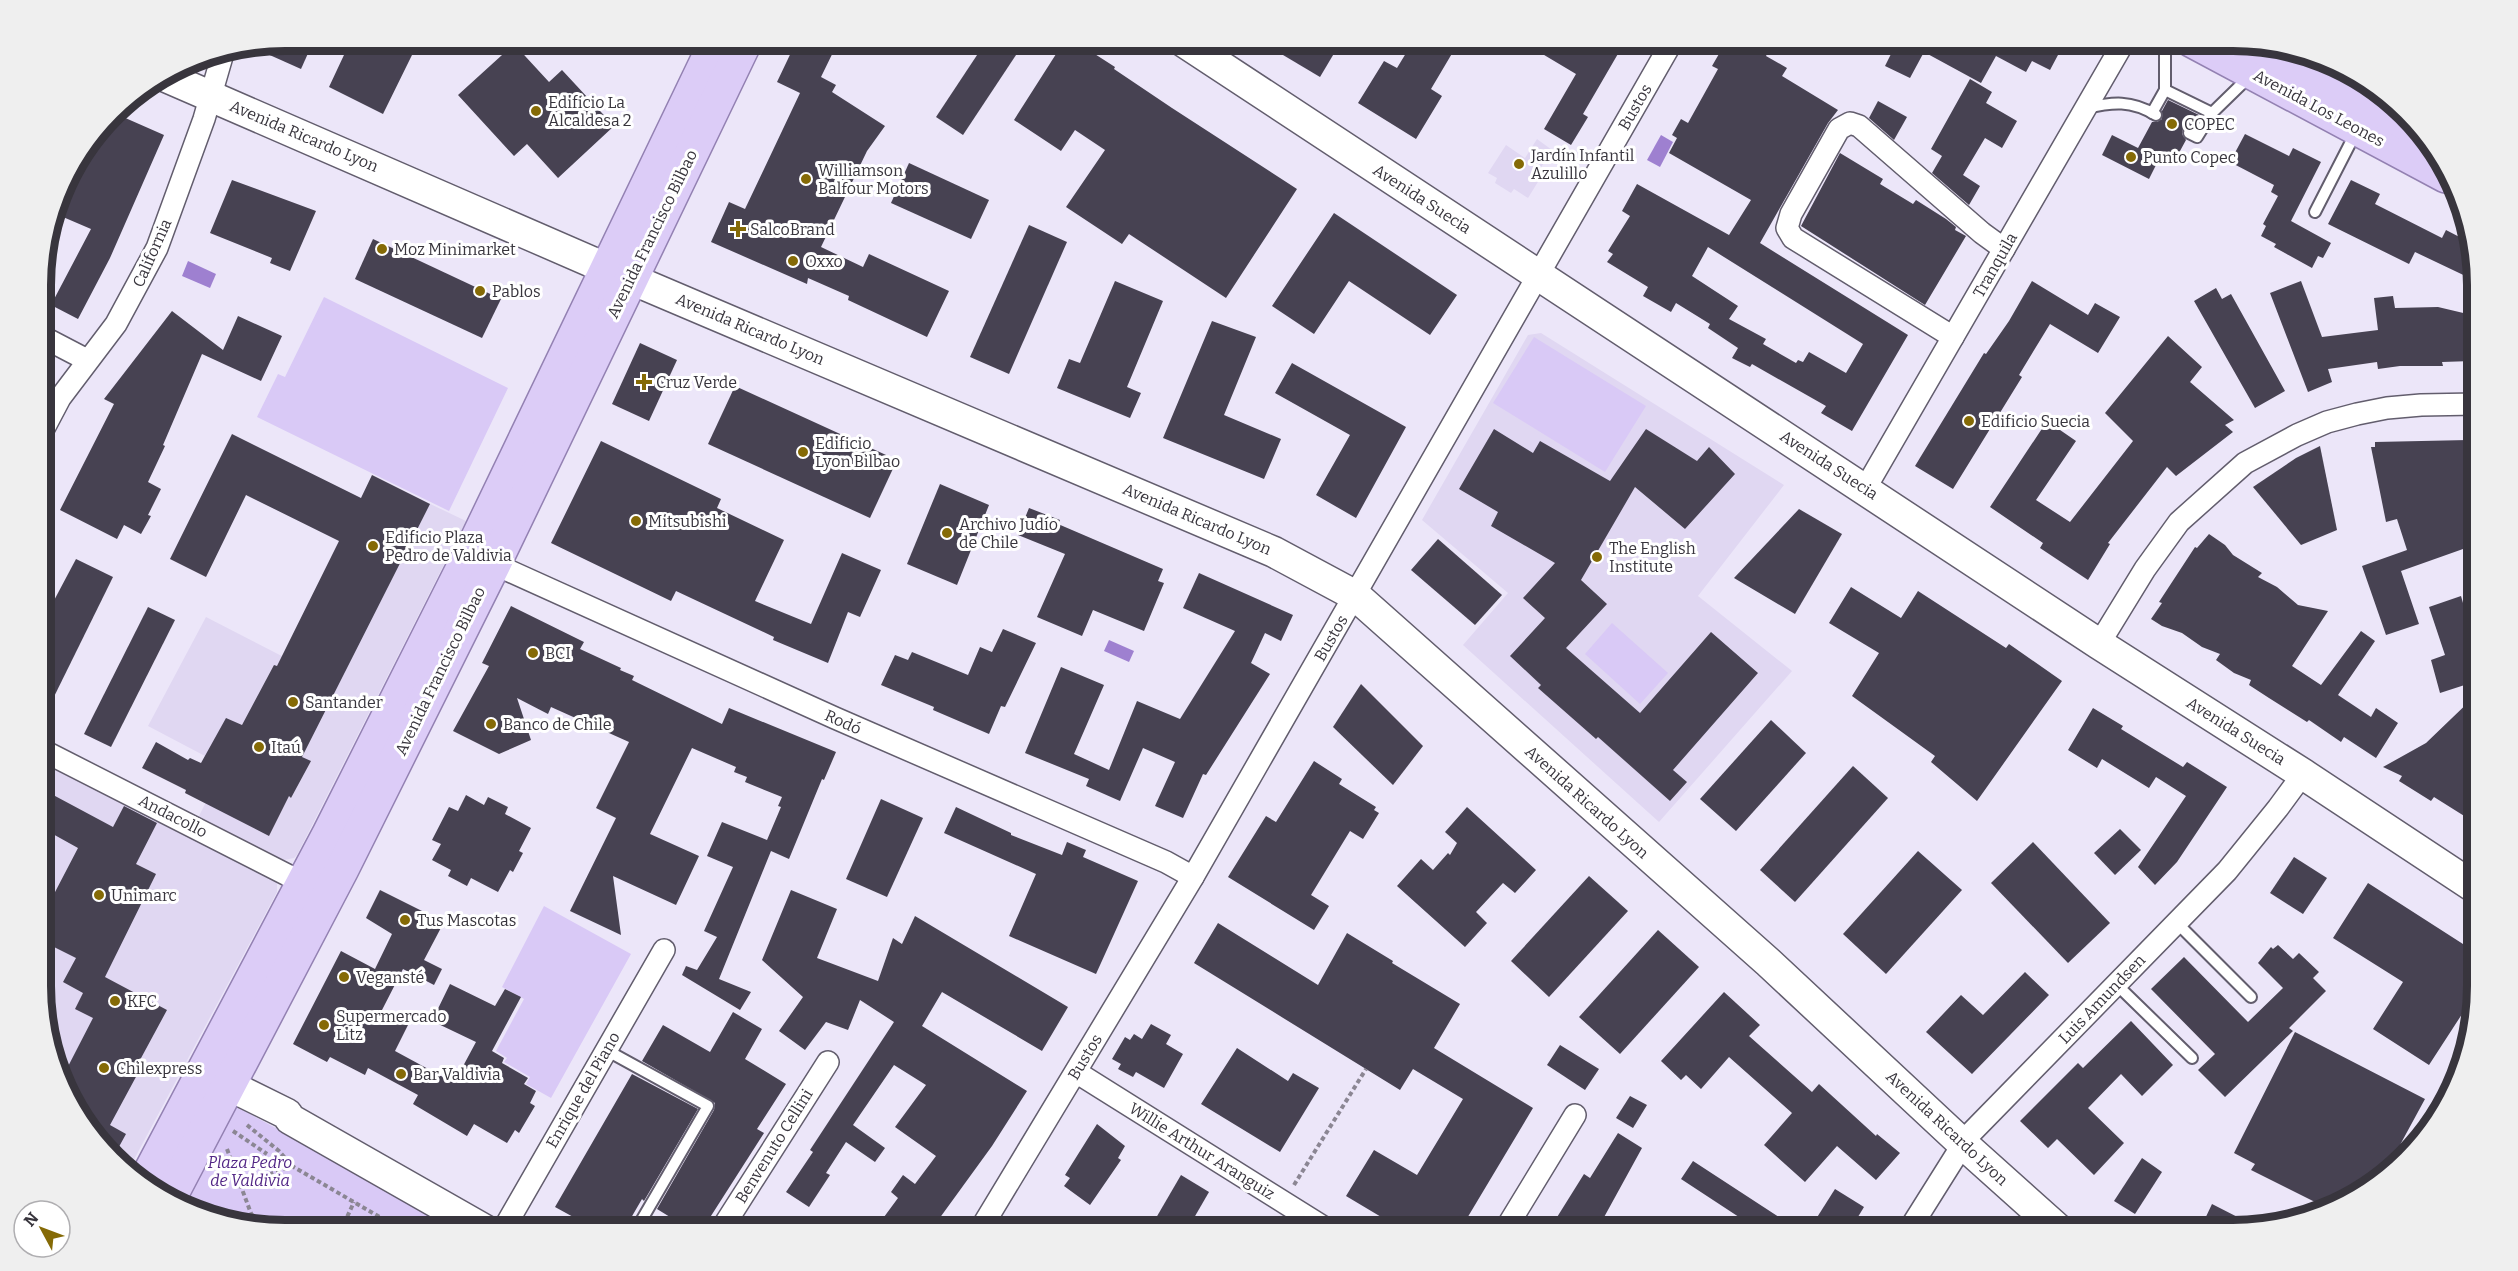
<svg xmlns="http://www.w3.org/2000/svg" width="2518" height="1271" viewBox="0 0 2518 1271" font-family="Bitter,serif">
  <rect width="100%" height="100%" fill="#ece6f9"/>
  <g fill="#e0d7f2">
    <path d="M1537 139 1552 150 1540 169 1544 172 1528 198 1514 189 1511 193 1495 183 1497 178 1488 173 1506 145 1525 158Z"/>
    <path d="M1541 333 1784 485 1698 596 1792 671 1659 822 1463 645 1508 593 1422 520 1528 335Z"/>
    <path d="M401 490 466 521 297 855 294 858 284 860 198 818 224 766 148 726 206 617 311 671Z"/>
    <path d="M42 755 276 878 277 884V892L130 1167 91 1135 59 1079 43 1018Z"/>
  </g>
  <g fill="#d9c9f6">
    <path d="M324 297 508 388 449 511 257 417 278 374 285 377Z"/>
    <path d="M1534 337 1646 406 1605 472 1493 403Z"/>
    <path d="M1612 623 1668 673 1640 704 1585 654Z"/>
    <path d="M544 906 631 954 551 1098 526 1084 530 1077 504 1062 507 1058 496 1051 524 999 502 987Z"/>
    <path d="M232 1107H237L464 1230H285L177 1205Z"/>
  </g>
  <g fill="#9e80d0">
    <path d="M1661 135 1673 142 1660 167 1647 160Z"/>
    <path d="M188 261 216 274 210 288 182 276Z"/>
    <path d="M1109 640 1134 651 1129 662 1104 651Z"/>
  </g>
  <g fill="#474252" fill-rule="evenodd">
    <path d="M285 40H314L301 69 252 47Z"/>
    <path d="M351 40H366L387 50 390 45 412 55 383 114 329 87Z"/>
    <path d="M797 40H839L821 77 836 85 832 92 885 126 867 151 821 247 863 267 869 254 949 291 927 337 848 300 849 296 808 278 807 284 711 242 729 202 745 209 800 93 777 82Z"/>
    <path d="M987 40H1026L963 135 936 117Z"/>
    <path d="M1065 40H1073L1115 67 1114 69 1172 108 1297 189 1226 298 1129 234 1122 244 1066 207 1105 150 1075 130 1061 151 1014 120Z"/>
    <path d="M1258 40H1342L1320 77Z"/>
    <path d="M1414 40H1460L1431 89 1442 96 1416 139 1358 103 1384 61 1397 68Z"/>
    <path d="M1519 40H1626L1583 114 1588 117 1571 145 1544 129 1576 74Z"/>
    <path d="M1727 40H1774L1766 56 1787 68 1782 76 1838 110 1828 123 1760 243 1908 335 1852 431 1821 413 1826 406 1752 364 1750 367 1732 358 1738 348 1708 328 1710 324 1676 303 1671 312 1643 296 1648 287 1607 262 1613 254 1608 251 1630 216 1622 211 1637 184 1729 235 1751 200 1669 153 1677 138 1672 135 1681 119 1688 123 1718 69 1712 66ZM1708 247 1863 344 1846 373 1809 352 1803 362 1798 360 1796 363 1763 344 1766 339 1729 319 1738 306 1692 276Z"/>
    <path d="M1898 40H2066L2050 70 2032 61 2026 72 1996 56 1981 83 1924 52 1910 78 1885 66Z"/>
    <path d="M514 44 549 82 562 70 614 126 558 178 527 144 514 156 458 95Z"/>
    <path d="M1970 79 1992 92 1986 103 2017 121 2002 148 1985 138 1963 175 1980 186 1969 205 1932 173 1942 156 1931 149Z"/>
    <path d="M2168 100 2199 115 2193 126H2188L2183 129 2182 134 2186 140 2174 162 2161 155 2149 179 2102 155 2112 135 2138 148 2152 122H2157L2162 119V111Z"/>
    <path d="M1878 101 1907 117 1894 140 1869 118Z"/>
    <path d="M114 113 164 135 110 258 78 319 51 305 91 229 56 214 66 176Z"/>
    <path d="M2245 134 2289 156 2293 148 2321 162 2291 221 2331 243 2323 258 2318 256 2312 268 2274 247 2276 244 2261 236 2266 226 2263 224 2278 196 2271 192 2274 185 2230 162Z"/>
    <path d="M1840 153 1883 179 1880 184 1913 204 1916 200 1946 219 1956 227 1955 230 1966 236 1925 305 1801 226Z"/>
    <path d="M909 163 989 200 971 239 891 203Z"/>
    <path d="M232 180 316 211 290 271 270 263 272 258 210 233Z"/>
    <path d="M2351 180 2380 194 2375 204 2442 238 2446 230 2471 243 2475 253 2476 281 2415 252 2409 264 2328 224Z"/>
    <path d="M1334 213 1457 295 1430 335 1349 281 1314 334 1272 306Z"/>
    <path d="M1029 225 1067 242 1009 374 970 357Z"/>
    <path d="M373 239 501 299 482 338 355 279Z"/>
    <path d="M1115 281 1163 301 1127 387 1141 393 1130 418 1057 388 1069 359 1080 363Z"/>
    <path d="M2032 281 2088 315 2095 303 2120 317 2098 353 2050 324 2019 375 2022 377 1953 489 1915 466 1984 353 1986 354 2009 321Z"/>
    <path d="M2301 281 2322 337 2378 330 2374 298 2393 296 2395 308 2438 307 2476 316 2472 361 2442 362 2443 366H2400L2378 369 2377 362 2328 369 2332 382 2308 392 2270 293Z"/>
    <path d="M2216 288 2222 299 2231 294 2285 391 2255 408 2194 301Z"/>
    <path d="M172 311 223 350 238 316 282 336 261 381 202 354 163 445 165 446 148 482 161 489 148 515 151 516 141 534 124 525 117 539 60 510 114 404 104 399Z"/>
    <path d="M1212 321 1256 337 1224 415 1281 439 1264 479 1163 438Z"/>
    <path d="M2168 336 2202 367 2190 382 2234 420 2225 425 2233 432 2176 476 2167 467 2108 543 2110 544 2088 580 2040 548 2043 543 1990 507 2047 421 2076 441 2036 500 2070 522 2133 441 2105 413Z"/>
    <path d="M640 343 677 360 649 421 612 404Z"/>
    <path d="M1292 363 1406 427 1356 518 1316 495 1350 435 1275 393Z"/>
    <path d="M735 386 897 460 870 518 708 444Z"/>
    <path d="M1494 429 1533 453 1540 441 1610 481 1646 429 1697 461 1709 447 1735 474 1685 529 1635 487 1581 580 1607 604 1566 648 1640 713 1711 632 1758 673 1673 770 1687 782 1670 801 1598 737 1596 739 1538 688 1541 685 1510 656 1545 618 1523 598 1555 563 1491 526 1498 512 1459 489Z"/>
    <path d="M232 434 361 498 372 475 430 504 302 757 311 761 291 798 289 796 269 836 185 793 186 790 142 768 156 742 188 760 190 758 201 763 226 718 242 725 274 665 277 666 339 541 246 495 206 577 170 559Z"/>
    <path d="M2468 440V457L2473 458V477L2476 478V580H2473L2463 549 2401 571 2419 624 2386 635 2362 566 2407 550 2397 519 2386 522 2371 447H2375V442Z"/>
    <path d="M601 441 721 499 717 508 784 540 755 601 811 624 842 553 881 570 860 617 848 612 828 663 773 640 774 637 676 591 671 601 551 543Z"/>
    <path d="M2320 446 2337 530 2301 545 2253 487 2296 458Z"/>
    <path d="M940 484 989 505 957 585 907 564Z"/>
    <path d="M1029 508 1060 520 1058 524 1163 569 1158 581 1164 583 1144 631 1093 610 1082 636 1037 617 1065 554 1018 535Z"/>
    <path d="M1799 509 1842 534 1795 614 1734 578Z"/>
    <path d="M2209 534 2225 545 2233 555 2262 573 2258 577 2277 587 2298 605 2328 611 2292 666 2321 685 2361 631 2375 641 2338 695 2371 717 2376 708 2398 723 2376 758 2344 737 2341 742 2309 720 2307 722 2269 698 2249 685 2251 680 2234 673 2216 660 2220 654 2202 647 2182 633 2162 626 2151 619 2162 603 2159 602 2195 547 2197 548Z"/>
    <path d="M1438 539 1502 595 1475 625 1411 570Z"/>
    <path d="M76 559 113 577 42 721V623Z"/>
    <path d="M1199 573 1293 615 1281 641 1265 633 1251 663 1270 674 1206 775 1203 774 1183 818 1155 806 1175 762 1143 748 1120 801 1086 786 1089 779 1025 753 1061 667 1104 685 1074 754 1109 770 1137 701 1180 719 1235 631 1183 608Z"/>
    <path d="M1851 587 1901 618 1918 591 2006 648 2009 644 2062 681 1977 801 1931 762 1935 756 1852 696 1879 653 1829 623Z"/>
    <path d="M2461 596 2477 652V681L2440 693 2431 660 2445 655 2429 607Z"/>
    <path d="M511 606 584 642 580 649 621 668 620 670 634 676 632 680 722 724 729 708 836 752 824 780 822 779 789 859 771 851 719 979 751 992 740 1010 682 975 686 966 697 970 717 937 704 931 733 867 707 856 722 822 767 840 781 807 778 806 782 797 745 782 747 777 734 772 736 767 692 748 650 834 699 856 676 905 613 876 621 935 570 911 616 818 596 808 629 742 551 707 548 714 517 698 531 740 499 754 453 731 489 666 482 663Z"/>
    <path d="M148 607 175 620 111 747 84 734Z"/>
    <path d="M1003 629 1036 643 1005 707 1001 706 989 734 933 710 934 707 881 685 895 655 908 660 912 652 968 675 980 647 992 652Z"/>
    <path d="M1361 684 1423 746 1393 785 1333 727Z"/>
    <path d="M2477 694V824L2434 797 2431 801 2399 781 2402 776 2383 767 2426 743Z"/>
    <path d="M2093 708 2123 726 2121 729 2183 767 2187 762 2227 787 2177 862 2155 885 2138 867 2186 796 2156 777 2149 788 2102 759 2097 768 2068 750Z"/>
    <path d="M1771 720 1806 753 1736 831 1700 799Z"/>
    <path d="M1314 761 1342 779 1339 784 1376 807 1374 810 1379 813 1363 839 1350 831 1311 895 1329 906 1314 930 1228 877 1266 816 1276 822Z"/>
    <path d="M1853 766 1888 798 1795 902 1760 870Z"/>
    <path d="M42 789 113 827 124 806 157 823 136 864 156 874 105 977 167 1010 140 1060 144 1062 110 1125 126 1134 115 1154 91 1135 60 1082 93 1018 75 1009 83 993 63 982 76 958 42 941V917L78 848 42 828Z"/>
    <path d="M466 795 484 805 488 797 508 807 505 814 531 828 519 851 523 853 513 872 510 870 498 892 471 878 467 886 448 876 451 870 432 860 441 844 432 840 449 807 458 811Z"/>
    <path d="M881 799 923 818 887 897 846 879Z"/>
    <path d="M956 807 1011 833V835L1062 855 1067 842 1086 850 1083 857 1138 881 1096 974 1009 936 1036 874 944 833Z"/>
    <path d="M1467 807 1536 870 1515 893 1503 883 1476 912 1487 923 1465 947 1397 886 1421 859 1433 870 1448 853 1450 855 1457 843 1445 832Z"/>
    <path d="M2120 829 2141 850 2115 875 2094 853Z"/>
    <path d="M2033 842 2110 923 2068 963 1991 883Z"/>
    <path d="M1918 851 1962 890 1886 974 1843 934Z"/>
    <path d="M2294 857 2327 878 2303 914 2270 893Z"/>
    <path d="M1589 876 1628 911 1549 997 1511 961Z"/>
    <path d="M2368 883 2477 953V991L2429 1065 2373 1029 2403 982 2333 938Z"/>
    <path d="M380 890 444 922 424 960 442 969 434 985 403 969 382 1010 409 1023 395 1051 454 1083 476 1042 432 1021 450 984 495 1006 505 989 521 997 492 1051 504 1058 502 1063 528 1078 524 1084 536 1091 530 1103 535 1106 519 1133 515 1130 507 1143 474 1124 467 1136 413 1104 418 1095 368 1068 365 1075 330 1057 327 1062 293 1044 341 951 375 969 392 934 366 918Z"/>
    <path d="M791 890 837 909 817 958 878 981 893 938 902 944 915 916 1068 1007 1042 1051 942 992 922 1026 1027 1091 992 1146 931 1230H878L887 1218 884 1217 898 1198 891 1192 903 1175 915 1184 936 1156 895 1127 926 1085 894 1065 853 1125 885 1148 875 1162 846 1142 826 1173 830 1175 809 1207 786 1192 813 1152 810 1150 894 1022 860 1000 848 1030 826 1022 805 1050 779 1031 803 997 762 960Z"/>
    <path d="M1218 923 1318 985 1347 933 1393 961 1392 963 1460 1004 1434 1048 1533 1108 1460 1230H1403L1346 1196 1374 1150 1417 1175 1463 1099 1413 1069 1400 1090 1194 963Z"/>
    <path d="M1658 930 1699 967 1620 1054 1579 1017Z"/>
    <path d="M2278 945 2293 959 2299 953 2319 972 2313 978 2326 991 2289 1028 2293 1031 2225 1097 2198 1070 2215 1054 2151 989 2184 957 2248 1022 2283 988 2258 963 2271 947 2273 949Z"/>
    <path d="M2025 972 2049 995 1972 1074 1926 1032 1961 995 1983 1015Z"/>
    <path d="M1724 992 1760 1025 1749 1036 1812 1092 1819 1084 1876 1136 1877 1134 1900 1153 1876 1180 1837 1146 1805 1182 1764 1145 1792 1113 1729 1057 1701 1089 1686 1075 1681 1080 1661 1061Z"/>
    <path d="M733 1012 762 1029 745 1059 786 1084 757 1129 764 1133 702 1230H691L657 1209 714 1110 715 1103 642 1061 663 1025 710 1052Z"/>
    <path d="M2131 1021 2173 1065 2142 1096 2121 1074 2088 1108 2124 1143 2094 1175 2057 1139 2048 1148 2020 1121 2078 1063 2083 1068Z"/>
    <path d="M1151 1024 1171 1035 1166 1044 1183 1054 1164 1088 1136 1072 1133 1077 1118 1069 1121 1064 1112 1059 1125 1037 1130 1040 1134 1034 1142 1039Z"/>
    <path d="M2295 1032 2425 1099 2382 1178 2369 1189 2329 1209 2251 1170 2255 1164 2234 1153Z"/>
    <path d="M1560 1045 1599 1069 1585 1090 1547 1065Z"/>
    <path d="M1237 1048 1288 1081 1293 1073 1319 1088 1280 1152 1201 1104Z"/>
    <path d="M632 1074 698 1109 644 1201 642 1199 624 1230H597L555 1207Z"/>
    <path d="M1630 1096 1647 1105 1633 1128 1616 1118Z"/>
    <path d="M1097 1124 1125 1146 1118 1158 1121 1160 1090 1205 1064 1186 1070 1178 1065 1175Z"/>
    <path d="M1618 1133 1642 1148 1597 1230H1549L1584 1174 1590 1178Z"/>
    <path d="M2142 1158 2162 1172 2135 1214 2114 1201Z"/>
    <path d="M1693 1161 1799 1230H1739L1745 1221 1681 1179Z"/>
    <path d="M1181 1175 1209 1192 1187 1230H1149Z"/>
    <path d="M1835 1189 1864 1207 1850 1230H1809Z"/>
    <path d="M2212 1204 2259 1228 2204 1230 2206 1225 2203 1223Z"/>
  </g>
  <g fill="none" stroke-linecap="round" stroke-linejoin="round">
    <g stroke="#625d6d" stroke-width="14">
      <g id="lane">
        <path d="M2165 90 2212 113"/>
        <path d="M2086 108C2113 102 2131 100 2156 115"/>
        <path d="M2152 113 2165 90V40"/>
        <path d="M2189 133 2197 137 2212 113 2250 76"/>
        <path d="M2315 212 2356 132"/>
        <path d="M2176 922 2251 997"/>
        <path d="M2116 984 2192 1058"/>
        <path d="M606 1050 708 1106 637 1228"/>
      </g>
    </g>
    <g stroke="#625d6d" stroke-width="24">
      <g id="street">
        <path d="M41 336 87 360"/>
        <path d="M1953 337 1793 238 1787 228 1791 214 1839 129 1850 123 1859 126 1982 233 2004 249"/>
        <path d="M41 434 60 398 116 324 157 248 204 119 223 53"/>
        <path d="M1865 489 2125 40"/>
        <path d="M494 564 835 718 1166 862 1193 877"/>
        <path d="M2099 644 2145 569 2179 522 2245 463 2297 435 2327 422 2357 414 2387 408 2421 405 2476 404"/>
        <path d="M42 750 303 883"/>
        <path d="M1076 1072 1328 1230"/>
        <path d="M503 1230 664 950"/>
        <path d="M721 1230 828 1062"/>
        <path d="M980 1230 1193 877 1673 40"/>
        <path d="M1505 1230 1575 1115"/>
        <path d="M1909 1230 1968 1136 2227 871 2278 808 2303 774"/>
      </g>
    </g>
    <g stroke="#625d6d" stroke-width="33">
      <g id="secondary">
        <path d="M1181 40 2099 644 2303 774 2477 889"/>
        <path d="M164 76 631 279 1274 552 1356 596 1768 962 1963 1144 2059 1230"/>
        <path d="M206 1074 287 1114 290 1119 485 1230"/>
      </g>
    </g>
    <g stroke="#9381b2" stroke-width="36">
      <g id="primary">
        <path d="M2191 40 2446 176"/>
        <path d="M2260 47 2422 132"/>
        <path d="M146 1180 329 834 470 554 717 40"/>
        <path d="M169 1199 342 869 494 564 746 40"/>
      </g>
    </g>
    <g stroke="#8b8693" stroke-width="4" stroke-dasharray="4.5 3" stroke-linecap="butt">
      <path d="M247 1125 279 1151 292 1166 402 1230"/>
      <path d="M233 1131 267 1154"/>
      <path d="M227 1149 255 1224"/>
      <path d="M241 1185 292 1166"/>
      <path d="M1294 1185 1366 1069"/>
      <path d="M252 1215 276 1228"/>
      <path d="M341 1230 354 1202"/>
    </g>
    <use href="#lane" stroke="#fff" stroke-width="10"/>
    <use href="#street" stroke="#fff" stroke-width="21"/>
    <use href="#secondary" stroke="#fff" stroke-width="30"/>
    <use href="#primary" stroke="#dcccf7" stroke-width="33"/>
  </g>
  <g fill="#856a06" stroke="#fff" stroke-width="2">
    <circle cx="536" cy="111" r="6"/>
    <circle cx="2172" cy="124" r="6"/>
    <circle cx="2131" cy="157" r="6"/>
    <circle cx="1519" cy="164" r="6"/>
    <circle cx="806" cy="179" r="6"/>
    <path d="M735 220h6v6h6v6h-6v6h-6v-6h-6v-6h6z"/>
    <circle cx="382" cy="249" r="6"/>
    <circle cx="793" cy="261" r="6"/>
    <circle cx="480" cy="291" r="6"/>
    <path d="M641 373h6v6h6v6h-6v6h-6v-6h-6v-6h6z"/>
    <circle cx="1969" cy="421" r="6"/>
    <circle cx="803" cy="452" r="6"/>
    <circle cx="636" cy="521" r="6"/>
    <circle cx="947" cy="533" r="6"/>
    <circle cx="373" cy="546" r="6"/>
    <circle cx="1597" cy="557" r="6"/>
    <circle cx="533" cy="653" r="6"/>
    <circle cx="293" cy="702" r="6"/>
    <circle cx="491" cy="724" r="6"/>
    <circle cx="259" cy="747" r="6"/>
    <circle cx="99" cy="895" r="6"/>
    <circle cx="405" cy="920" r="6"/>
    <circle cx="344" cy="977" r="6"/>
    <circle cx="115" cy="1001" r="6"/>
    <circle cx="324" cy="1025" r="6"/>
    <circle cx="104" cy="1068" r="6"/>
    <circle cx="401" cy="1074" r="6"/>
  </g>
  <g text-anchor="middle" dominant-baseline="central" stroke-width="6" stroke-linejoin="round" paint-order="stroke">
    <g font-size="16" fill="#38353d" stroke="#fff" text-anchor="start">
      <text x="548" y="102">Edificio La<tspan x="548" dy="18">Alcaldesa 2</tspan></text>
      <text x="2184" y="124">COPEC</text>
      <text x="1531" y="155">Jardín Infantil<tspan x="1531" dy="18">Azulillo</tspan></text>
      <text x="2143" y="157">Punto Copec</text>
      <text x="818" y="170">Williamson<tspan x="818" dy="18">Balfour Motors</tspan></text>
      <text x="750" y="229">SalcoBrand</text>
      <text x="394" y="249">Moz Minimarket</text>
      <text x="805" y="261">Oxxo</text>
      <text x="492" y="291">Pablos</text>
      <text x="656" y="382">Cruz Verde</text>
      <text x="1981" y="421">Edificio Suecia</text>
      <text x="815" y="443">Edificio<tspan x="815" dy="18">Lyon Bilbao</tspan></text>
      <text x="648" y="521">Mitsubishi</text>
      <text x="959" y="524">Archivo Judío<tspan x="959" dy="18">de Chile</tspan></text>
      <text x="385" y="537">Edificio Plaza<tspan x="385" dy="18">Pedro de Valdivia</tspan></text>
      <text x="1609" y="548">The English<tspan x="1609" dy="18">Institute</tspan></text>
      <text x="545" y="653">BCI</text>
      <text x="305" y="702">Santander</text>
      <text x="503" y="724">Banco de Chile</text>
      <text x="271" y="747">Itaú</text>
      <text x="111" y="895">Unimarc</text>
      <text x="417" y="920">Tus Mascotas</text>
      <text x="356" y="977">Vegansté</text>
      <text x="127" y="1001">KFC</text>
      <text x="336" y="1016">Supermercado<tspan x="336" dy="18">Litz</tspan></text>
      <text x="116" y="1068">Chilexpress</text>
      <text x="413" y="1074">Bar Valdivia</text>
    </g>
    <g font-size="16" fill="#38353d" stroke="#fff">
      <text transform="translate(1635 107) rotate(-60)">Bustos</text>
      <text transform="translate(2319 108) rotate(28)">Avenida Los Leones</text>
      <text transform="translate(304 136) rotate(23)">Avenida Ricardo Lyon</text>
      <text transform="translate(1422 199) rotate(33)">Avenida Suecia</text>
      <text transform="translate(652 234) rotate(-64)">Avenida Francisco Bilbao</text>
      <text transform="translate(152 253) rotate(-66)">California</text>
      <text transform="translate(1995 265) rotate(-60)">Tranquila</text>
      <text transform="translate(750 329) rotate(23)">Avenida Ricardo Lyon</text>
      <text transform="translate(1829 465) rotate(33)">Avenida Suecia</text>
      <text transform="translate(1197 519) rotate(23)">Avenida Ricardo Lyon</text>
      <text transform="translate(1331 638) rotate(-60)">Bustos</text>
      <text transform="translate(440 671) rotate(-64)">Avenida Francisco Bilbao</text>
      <text transform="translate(843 722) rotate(24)">Rodó</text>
      <text transform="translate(2236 731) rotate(32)">Avenida Suecia</text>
      <text transform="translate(1587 802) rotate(42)">Avenida Ricardo Lyon</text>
      <text transform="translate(173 816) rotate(27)">Andacollo</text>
      <text transform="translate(2102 999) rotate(-46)">Luis Amundsen</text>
      <text transform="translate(1085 1057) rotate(-59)">Bustos</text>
      <text transform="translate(583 1090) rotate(-60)">Enrique del Piano</text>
      <text transform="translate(1947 1128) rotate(43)">Avenida Ricardo Lyon</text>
      <text transform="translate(774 1146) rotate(-58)">Benvenuto Cellini</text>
      <text transform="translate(1202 1151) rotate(32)">Willie Arthur Aranguiz</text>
    </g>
    <g font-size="16" font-style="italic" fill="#532786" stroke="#fff">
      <text x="250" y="1162">Plaza Pedro<tspan x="250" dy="18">de Valdivia</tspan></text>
    </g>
  </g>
  <path d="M0 0H2518V1271H0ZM285 51H2233A234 234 0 0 1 2467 285V986A234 234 0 0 1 2233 1220H285A234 234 0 0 1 51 986V285A234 234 0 0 1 285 51Z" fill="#efefef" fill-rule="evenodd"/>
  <path fill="none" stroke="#38353d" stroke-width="8" d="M285 51H2233A234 234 0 0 1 2467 285V986A234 234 0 0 1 2233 1220H285A234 234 0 0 1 51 986V285A234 234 0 0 1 285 51Z"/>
  <g transform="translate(42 1229) rotate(311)"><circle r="28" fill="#ffffff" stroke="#afaeb1" stroke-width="1.5"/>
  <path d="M0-4.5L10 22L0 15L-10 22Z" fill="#856a06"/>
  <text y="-9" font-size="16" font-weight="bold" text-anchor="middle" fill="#38353d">N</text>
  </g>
</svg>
